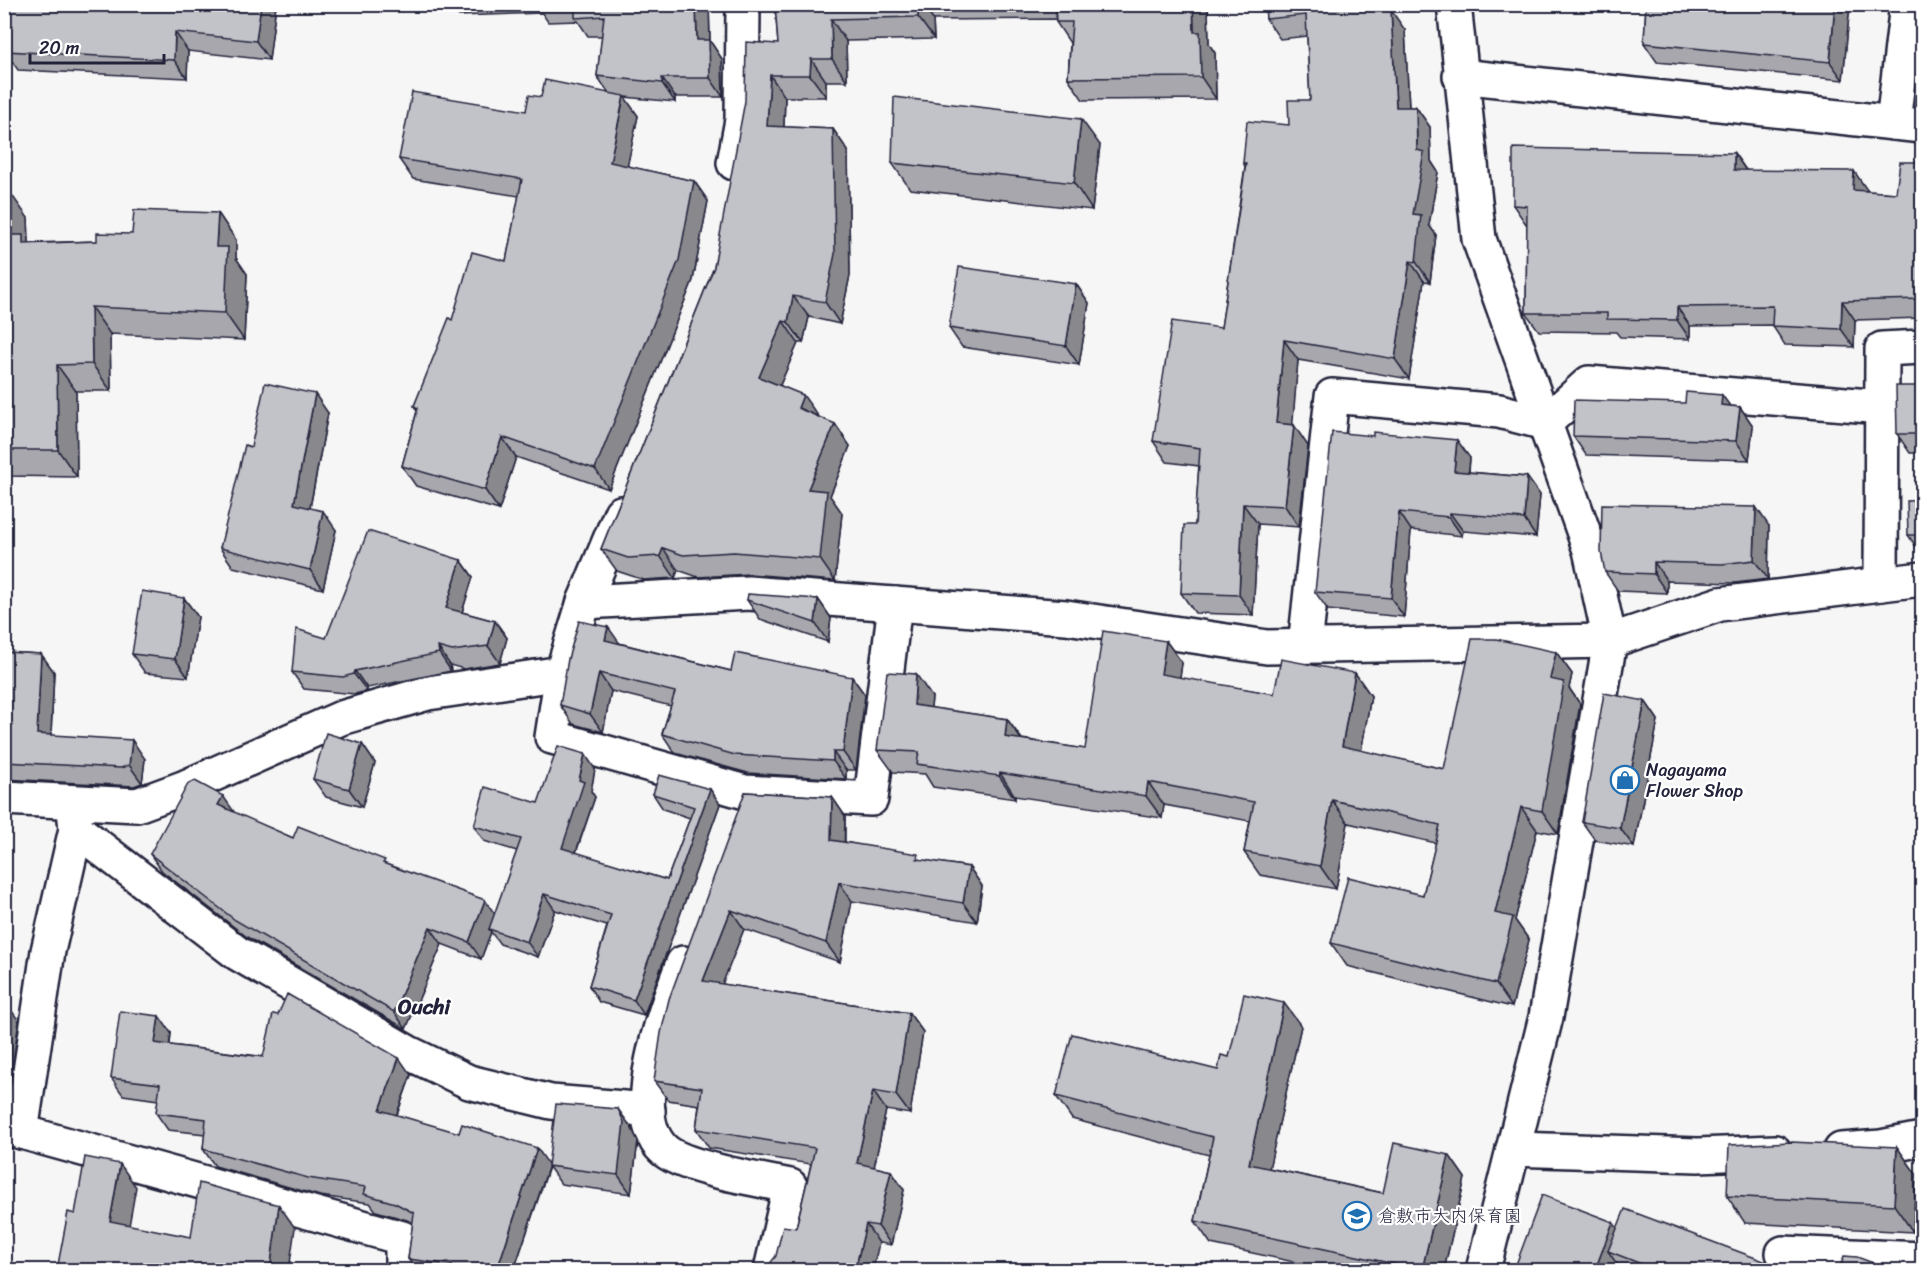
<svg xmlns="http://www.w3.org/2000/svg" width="1927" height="1275" viewBox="0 0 1927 1275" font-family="Sriracha,'Klee One',sans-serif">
  <rect width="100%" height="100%" fill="#f6f6f7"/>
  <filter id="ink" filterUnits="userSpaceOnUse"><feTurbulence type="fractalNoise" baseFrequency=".0167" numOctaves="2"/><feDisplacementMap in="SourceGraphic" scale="12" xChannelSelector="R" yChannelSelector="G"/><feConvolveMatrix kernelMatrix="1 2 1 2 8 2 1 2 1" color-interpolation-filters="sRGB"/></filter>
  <g filter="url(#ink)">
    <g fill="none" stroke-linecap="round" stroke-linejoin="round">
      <g stroke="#22223b" stroke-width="38">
        <g id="minor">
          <path d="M1454 4 1479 239 1590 550 1610 641 1546 1017 1483 1270"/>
          <path d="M1460 76 1922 126"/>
          <path d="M1893 123 1907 4"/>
          <path d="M734 163 742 120 743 4"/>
          <path d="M1881 584 1882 349 1922 347"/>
          <path d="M584 602 748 593 1066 617 1267 647 1610 641 1720 604 1922 579"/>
          <path d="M1305 646 1332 396 1499 411 1545 423 1589 383 1882 407"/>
          <path d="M562 673 552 737 745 792 871 799 895 604"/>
          <path d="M4 798 137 805 183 788 341 718 428 693 562 673 584 602 621 513"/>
          <path d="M76 829 237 953 407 1052 469 1082 551 1102 648 1110"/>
          <path d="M683 963C667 1005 625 1112 663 1149 682 1168 761 1180 790 1186L771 1270"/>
          <path d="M4 1127 402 1238V1270"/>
          <path d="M21 1132 48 951 76 829 74 809"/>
          <path d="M1513 1149 1698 1155 1775 1152"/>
          <path d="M1841 1150 1881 1147 1922 1139"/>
          <path d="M1783 1253 1922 1259"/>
        </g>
      </g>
      <use href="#minor" stroke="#fff" stroke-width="33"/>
    </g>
    <g fill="#a7a7ad" stroke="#22223b" stroke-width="1.5">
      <path d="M276 4 269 60 188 51 187 78 18 70 5 51Z"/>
      <path d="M451 4H709L710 41 722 59 723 97H675V102L624 97 638 116 627 166 694 181 708 201 693 280 609 489 516 457 499 510 416 486 402 466 417 411 414 406 452 320 506 261 519 196 413 179 399 159 526 111 541 97 609 93 597 76 602 36H588L578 21 548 22 542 13 459 16Z"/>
      <path d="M775 4H1205L1208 8 1209 44 1215 53 1216 99 1083 100 1068 78 1070 43 1056 22V19L933 20 934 39 846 41 847 81H826V97H785L784 127 833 129 848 151 850 275 840 324 809 317 803 343H798L780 385 818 417 835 424 850 446 830 496 842 513 835 581 749 574 698 577 678 570 675 578 644 580 617 571 601 549 714 267 778 44Z"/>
      <path d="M1265 4H1387V10L1405 30 1409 107H1416L1430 127 1431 161 1438 172 1429 225 1436 235 1430 282 1424 281 1409 379 1298 360 1292 425 1308 446 1299 527 1258 524 1253 615 1195 613 1181 593 1195 525 1199 466 1167 462 1153 441 1221 328 1245 166 1243 163 1289 125 1310 100 1307 36 1280 39 1266 19Z"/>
      <path d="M1646 4H1850L1843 80 1657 62 1644 43Z"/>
      <path d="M1100 145 1092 210 910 189 892 163Z"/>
      <path d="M1734 153 1746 170 1867 190V191L1896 193 1923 162V318L1855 320 1854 347 1785 345 1772 325 1690 326V339L1620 337 1616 332 1539 331 1526 313 1527 224H1526L1513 205Z"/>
      <path d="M4 191 28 218 29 243 97 241 132 234 218 213 236 240V258L247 274 244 340 110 334 111 391H76L77 477 4 476Z"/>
      <path d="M1076 284 1089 303 1079 365 962 347 949 328Z"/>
      <path d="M1923 386V453H1910L1897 434Z"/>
      <path d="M1730 406 1740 407 1753 426 1749 460 1586 455 1573 436Z"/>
      <path d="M328 413 310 508 336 530 323 589 233 567 220 548 251 447Z"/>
      <path d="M1373 436 1470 458 1469 472 1527 477 1540 495 1536 537 1463 531 1462 536 1411 530 1404 617 1328 610 1315 592Z"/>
      <path d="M1923 500V554H1921L1908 535Z"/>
      <path d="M1769 526 1768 579 1735 583 1667 581V593L1618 591 1605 572Z"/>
      <path d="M461 560 473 577 462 612 495 621 507 638 500 663 464 669 450 665 451 671 367 688V691L355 694 304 689 292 672 326 638Z"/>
      <path d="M184 598 198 617 188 677 145 673 132 654Z"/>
      <path d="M818 599 831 618 828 642 760 619 747 600Z"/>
      <path d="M1166 641 1182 663 1180 678 1274 694 1355 673 1371 696 1361 751 1444 769 1556 652 1572 674 1569 688 1580 704 1558 834 1537 830 1515 920 1529 940 1512 1007 1347 966 1331 943 1423 895 1436 843 1348 823 1336 889 1260 875 1244 852 1250 821 1164 805 1162 818 1015 796V799L933 787 925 774 893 772 877 750 932 697 931 708 1007 719 1022 739 1085 749Z"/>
      <path d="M619 643 731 671 852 677 865 695 856 770H846V779L748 773 675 753 662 734 671 706 611 691 603 732 573 724 560 705Z"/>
      <path d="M4 652 41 654 54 672 51 735 145 759 142 783 134 786 4 779Z"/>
      <path d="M1645 701 1658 720 1634 847 1595 840 1582 822Z"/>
      <path d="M362 744 375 763 362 807 326 797 313 779Z"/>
      <path d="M595 769 591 791 595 797 576 853 667 880 690 818 663 809 653 794 710 789 720 804 644 1015 599 1002 589 986 607 926 555 910 538 957 500 944 491 932 481 959 442 944 406 1029 247 937 162 871 150 854 235 813 293 838 388 865 495 913 517 851 484 841 474 826 538 803Z"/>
      <path d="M745 792 832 797 845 816V842L922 860 969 867 982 886 977 922 852 901 840 962 744 929 722 984 909 1013 923 1032 910 1114 886 1110 874 1167 891 1171 904 1190 891 1245 796 1228 811 1164 709 1148 696 1129 699 1105 668 1100 654 1081Z"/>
      <path d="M1301 1026 1269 1168 1383 1193 1449 1155 1465 1178 1444 1270H1331L1211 1244 1195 1221 1209 1155 1072 1119 1056 1096 1218 1070 1229 1057Z"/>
      <path d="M171 1033 170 1045 411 1075 397 1115 548 1164 631 1127 638 1141 631 1194 561 1184 549 1167 514 1270H416L408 1259 413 1223 407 1220 376 1211 370 1203 320 1196 215 1166 203 1149 205 1134 168 1130 156 1113 158 1100 123 1095 111 1078Z"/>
      <path d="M1897 1147 1916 1174 1913 1232 1745 1223 1727 1196Z"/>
      <path d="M1617 1228 1769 1263 1774 1270H1622L1617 1264 1615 1270H1514Z"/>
    </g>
    <g fill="#88888d" stroke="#22223b" stroke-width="1.5">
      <path d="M261 4H276L269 60 256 41Z"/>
      <path d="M696 4H709L710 41 722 59 723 97 710 78 697 40Z"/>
      <path d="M918 4H923L933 20 934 39 918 17Z"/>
      <path d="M1193 4H1205L1208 8 1209 44 1215 53 1216 99 1201 77 1194 32Z"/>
      <path d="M1375 4H1387L1389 31 1375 11Z"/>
      <path d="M1835 4H1850L1843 80 1830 62Z"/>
      <path d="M1391 10 1405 30 1410 127 1396 107Z"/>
      <path d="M831 19 846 41 847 81 832 59Z"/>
      <path d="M175 32 188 51 187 78 174 60Z"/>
      <path d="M811 59 826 81V97L810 75Z"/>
      <path d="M770 75 785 97 783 148 767 126Z"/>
      <path d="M662 78 675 97V102L662 83Z"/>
      <path d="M624 96 638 116 624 182 610 162Z"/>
      <path d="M1416 107 1430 127 1431 161 1438 172 1429 225 1436 235 1430 282 1416 262 1413 214 1417 150Z"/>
      <path d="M1081 119 1100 145 1092 210 1074 183Z"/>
      <path d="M833 129 848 151 850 275 840 324 825 302Z"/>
      <path d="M1734 153 1747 172 1734 170Z"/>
      <path d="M1854 171 1867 190 1866 208 1853 190Z"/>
      <path d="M694 181 708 201 693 280 609 489 595 469Z"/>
      <path d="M9 191 28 218 29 243 42 270 11 235Z"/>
      <path d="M218 213 236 240V258L247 274 244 340 225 313 216 247Z"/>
      <path d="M1410 261 1424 281 1409 379 1395 359Z"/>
      <path d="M1076 284 1089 303 1079 365 1066 346Z"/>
      <path d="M793 296 809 317 803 343 788 322Z"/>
      <path d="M1842 301 1855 320 1854 347 1841 329Z"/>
      <path d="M91 307 110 334 111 391 92 364Z"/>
      <path d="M1677 307 1690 326V339L1677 320Z"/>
      <path d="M783 321 798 343 774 399 759 377Z"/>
      <path d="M1284 340 1298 360 1291 444 1276 423Z"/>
      <path d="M57 365 76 391 77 477 58 450Z"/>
      <path d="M315 394 328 413 307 523 294 504Z"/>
      <path d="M803 395 819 417 798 408Z"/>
      <path d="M1722 395 1736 414 1721 405Z"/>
      <path d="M1740 407 1753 426 1749 460 1736 441Z"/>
      <path d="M835 424 850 446 830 496 842 513 835 581 820 559 808 489Z"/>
      <path d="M1294 425 1308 446 1299 527 1285 506Z"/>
      <path d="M502 437 516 457 499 510 485 490Z"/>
      <path d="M1457 440 1470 458 1467 489 1454 471Z"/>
      <path d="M1527 477 1540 495 1536 537 1524 519Z"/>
      <path d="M1243 504 1258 524 1253 615 1239 595Z"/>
      <path d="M1756 507 1769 526 1768 579 1754 560Z"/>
      <path d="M323 511 336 530 323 589 310 570Z"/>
      <path d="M1399 512 1411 530 1404 617 1391 598Z"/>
      <path d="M1450 513 1463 531 1462 536 1449 517Z"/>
      <path d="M663 548 678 570 675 578 660 556Z"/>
      <path d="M461 560 473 577 458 625 446 608Z"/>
      <path d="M1654 562 1667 581V593L1654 574Z"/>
      <path d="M184 598 198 617 188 677 175 659Z"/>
      <path d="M818 599 831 618 828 642 815 623Z"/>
      <path d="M495 621 507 638 500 663 488 646Z"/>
      <path d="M608 627 621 645 605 640Z"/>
      <path d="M1166 641 1182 663 1177 697 1161 674Z"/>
      <path d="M438 647 450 665 451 671 439 653Z"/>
      <path d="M1556 652 1572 674 1569 688 1580 704 1558 834 1542 811 1550 679Z"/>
      <path d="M41 654 54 672 50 753 37 734Z"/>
      <path d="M355 671 367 688V691L354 674Z"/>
      <path d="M599 673 611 691 603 732 590 714Z"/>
      <path d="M1355 673 1371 696 1358 769 1342 746Z"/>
      <path d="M916 674 932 697 929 728 914 705Z"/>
      <path d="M852 677 865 695 856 770 843 752Z"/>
      <path d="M1645 701 1658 720 1634 847 1620 828Z"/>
      <path d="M1007 719 1023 742 1005 737Z"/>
      <path d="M132 740 145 759 142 783 129 765Z"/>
      <path d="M362 744 375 763 362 807 349 789Z"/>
      <path d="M833 752 846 770V779L833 761Z"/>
      <path d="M585 754 595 769 591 791 595 797 572 863 562 848 579 780Z"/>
      <path d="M1000 773 1015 796V799L999 776Z"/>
      <path d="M1148 782 1164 805 1162 818 1146 796Z"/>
      <path d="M710 789 720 804 644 1015 634 1000Z"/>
      <path d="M223 796 235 813 218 805Z"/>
      <path d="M832 797 845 816 844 859 831 840Z"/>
      <path d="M1332 800 1348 823 1336 889 1320 866Z"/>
      <path d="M1521 807 1537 830 1515 920 1529 940 1512 1007 1496 984 1495 913Z"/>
      <path d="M969 867 982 886 977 922 963 903Z"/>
      <path d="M839 882 852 901 840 962 826 943Z"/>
      <path d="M544 894 555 910 538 957 527 942Z"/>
      <path d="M485 900 497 917 489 929 491 932 481 959 469 942Z"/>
      <path d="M731 910 744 929 716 1000 703 981Z"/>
      <path d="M430 927 442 944 406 1029 394 1012Z"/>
      <path d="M6 1003 19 1021 6 1109 4 1107V1011Z"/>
      <path d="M1284 1003 1301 1026 1265 1187 1249 1164Z"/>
      <path d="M909 1013 923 1032 910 1114 896 1095Z"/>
      <path d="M159 1016 171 1033 167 1060 155 1043Z"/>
      <path d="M399 1058 411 1075 392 1127 380 1110Z"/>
      <path d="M873 1091 886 1110 871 1182 857 1163Z"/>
      <path d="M618 1109 631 1127 638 1141 631 1194 618 1175Z"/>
      <path d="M1897 1147 1916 1174 1913 1232 1894 1205Z"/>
      <path d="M537 1148 549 1165 514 1270H497Z"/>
      <path d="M1449 1155 1465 1178 1444 1270H1422Z"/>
      <path d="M120 1164 136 1187 126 1243 110 1221Z"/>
      <path d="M891 1171 904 1190 891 1245 878 1226Z"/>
      <path d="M279 1205 295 1228 289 1270H270Z"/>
      <path d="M1613 1222 1626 1241 1608 1251 1617 1264 1615 1270H1595Z"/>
      <path d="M866 1224 879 1243 873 1270H855Z"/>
      <path d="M1769 1263 1774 1270H1766Z"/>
    </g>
    <g fill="#c2c2c9" stroke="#22223b" stroke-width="1.5">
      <path d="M7 4H261L256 41 175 32 174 60 5 51Z"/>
      <path d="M575 4H696L697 40H709L710 78H662V83L597 76 604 16 575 18Z"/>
      <path d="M775 4H918V17L831 19 832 59H811L810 75H770L767 126 833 129 835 254 825 302 793 296 788 322 783 321 759 377 803 395 798 408 835 424 808 489 827 491 820 559 734 552 683 555 663 548 660 556 628 558 601 549 714 267 745 101 746 42 778 44Z"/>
      <path d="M1055 4H1193L1194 32H1200L1201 77 1068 78 1072 22H1056Z"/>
      <path d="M1265 4H1375V11L1391 10 1396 107H1416L1417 150 1424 152 1413 214 1421 215 1416 262 1410 261 1395 359 1284 340 1276 423 1294 425 1285 506 1243 504 1239 595 1181 593 1184 525H1195L1200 448 1153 441 1172 321 1221 328 1246 163H1243L1247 121 1289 125 1288 100H1310L1306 15 1266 19Z"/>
      <path d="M1646 4H1835L1830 62 1644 43Z"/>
      <path d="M545 80 624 96 610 162 694 181 679 260 595 469 502 437 485 490 402 466 418 408 414 406 449 318 452 320 472 252 506 261 522 179 399 159 412 92 526 111 529 95 541 97Z"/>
      <path d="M894 97 1081 119 1074 183 892 163Z"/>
      <path d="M1513 148 1734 153V170L1854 171 1853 190 1896 193 1900 162H1923V299L1842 301 1841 329 1772 326 1773 306 1677 307V320L1607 319V313H1526L1527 206 1513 205Z"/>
      <path d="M4 191H9L11 235H23V244L97 241V233L132 234 134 210 218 213 216 247H228L225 313 91 307 92 364 57 365 58 450H4Z"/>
      <path d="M959 267 1076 284 1066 346 949 328Z"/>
      <path d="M265 383 315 394 294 504 323 511 310 570 220 548 245 445 251 447Z"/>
      <path d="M1896 386H1923V434H1897Z"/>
      <path d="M1686 392 1722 395 1721 405 1740 407 1736 441 1573 436 1574 400 1685 403Z"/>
      <path d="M1332 432 1373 436V432L1457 440 1454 471 1527 477 1524 519 1450 513 1449 517 1399 512 1391 598 1315 592Z"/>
      <path d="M1923 500V535H1908L1907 501Z"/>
      <path d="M1602 504 1756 507 1754 560 1722 564 1654 562V574L1605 572 1601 552Z"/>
      <path d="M368 531 461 560 446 608 495 621 488 646 452 651 438 647 439 653 355 671 354 674 343 677 292 672 296 629 326 638Z"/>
      <path d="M142 591 184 598 175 659 132 654Z"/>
      <path d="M748 594 818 599 815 623 747 600Z"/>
      <path d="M579 621 608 627 605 640 731 671 735 653 852 677 843 752H833V761L735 755 662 734 675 692 599 673 590 714 560 705 568 659Z"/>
      <path d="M1103 631 1166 641 1161 674 1274 694 1281 659 1355 673 1342 746 1444 769 1472 639H1496L1556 652 1550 679 1564 682 1542 811 1521 807 1495 913 1513 917 1496 984 1331 943 1348 877 1423 895 1440 825 1332 800 1320 866 1244 852 1254 802 1148 782 1146 796 1000 773 999 776 917 764 919 752 877 750 887 672 916 674 914 705 1007 719 1005 737 1085 749Z"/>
      <path d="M4 652 41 654 37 734 132 740 129 765 121 768 4 762Z"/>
      <path d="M1604 693 1645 701 1620 828 1582 822Z"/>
      <path d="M326 733 362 744 349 789 313 779Z"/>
      <path d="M558 746 585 754 579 780 584 782 562 848 667 880 694 807 653 794 659 775 710 789 634 1000 589 986 611 915 544 894 527 942 489 929 521 839 474 826 485 787 538 803Z"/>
      <path d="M195 781 223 796 218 805 293 838 298 826 385 860 383 863 485 900 469 942 430 927 394 1012 235 920 150 854 188 784Z"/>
      <path d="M745 792 832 797 831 840 918 854 917 859 969 867 963 903 839 882 826 943 731 910 703 981 909 1013 896 1095 873 1091 857 1163 891 1171 878 1226 866 1224 855 1270H767L768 1266 776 1256 783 1226 796 1228 815 1148 696 1129 702 1088 654 1081 661 1033 669 999Z"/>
      <path d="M287 994 399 1058 380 1110 459 1133 462 1124 537 1148 497 1270H452V1265L408 1259 414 1213 395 1203 364 1194 366 1187 308 1178 203 1149 206 1119 156 1113 160 1084 111 1078 120 1011 159 1016 155 1043 263 1057 273 1014 278 1015Z"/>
      <path d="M1244 994 1284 1003 1249 1164 1383 1193 1394 1143 1449 1155 1422 1270 1195 1221 1213 1137 1056 1096 1072 1034 1218 1070 1221 1055 1229 1057Z"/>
      <path d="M556 1104 618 1109 624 1122 618 1175 548 1166Z"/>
      <path d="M1791 1142 1897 1147 1894 1205 1727 1196 1729 1145Z"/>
      <path d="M85 1157 120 1164 110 1221 191 1237 199 1183 279 1205 270 1270H57L68 1212 75 1214Z"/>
      <path d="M1542 1195 1613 1222 1595 1270H1589L1576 1266 1574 1270H1514Z"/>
      <path d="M1625 1209 1769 1263 1766 1270H1657L1608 1251Z"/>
      <path d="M1844 1256 1857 1257 1892 1270H1839Z"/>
    </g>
  </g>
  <defs>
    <g id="shop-ring" transform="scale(1.5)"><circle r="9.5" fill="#fff" stroke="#1f6fb2" stroke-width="1.5"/><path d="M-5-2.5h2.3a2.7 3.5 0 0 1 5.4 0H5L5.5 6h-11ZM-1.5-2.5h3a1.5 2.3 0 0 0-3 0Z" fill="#1f6fb2"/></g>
    <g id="school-ring" transform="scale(1.5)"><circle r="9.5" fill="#fff" stroke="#1f6fb2" stroke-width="1.5"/><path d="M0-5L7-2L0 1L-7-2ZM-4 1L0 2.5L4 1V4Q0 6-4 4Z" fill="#1f6fb2"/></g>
  </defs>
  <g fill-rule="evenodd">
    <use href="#shop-ring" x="1625" y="780"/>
    <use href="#school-ring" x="1357" y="1216"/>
  </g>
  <g text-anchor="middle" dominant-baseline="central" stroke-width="4.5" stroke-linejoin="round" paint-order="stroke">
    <g font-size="18" fill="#22223b" stroke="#fff" text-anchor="start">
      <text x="1646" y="770">Nagayama<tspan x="1646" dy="21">Flower Shop</tspan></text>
      <text x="1378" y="1216">倉敷市大内保育園</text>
    </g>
    <g font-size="21" font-weight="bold" fill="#22223b" stroke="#fff">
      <text x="424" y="1007">Ouchi</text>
    </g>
  </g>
  <rect width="1927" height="1275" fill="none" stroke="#fff" stroke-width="24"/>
  <rect x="12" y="12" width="1903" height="1251" fill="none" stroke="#22223b" stroke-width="2" filter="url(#ink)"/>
  <path d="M30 54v9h134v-9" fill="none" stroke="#22223b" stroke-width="3"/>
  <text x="39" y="54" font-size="18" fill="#22223b" stroke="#ffffff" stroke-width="4.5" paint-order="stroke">20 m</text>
</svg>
